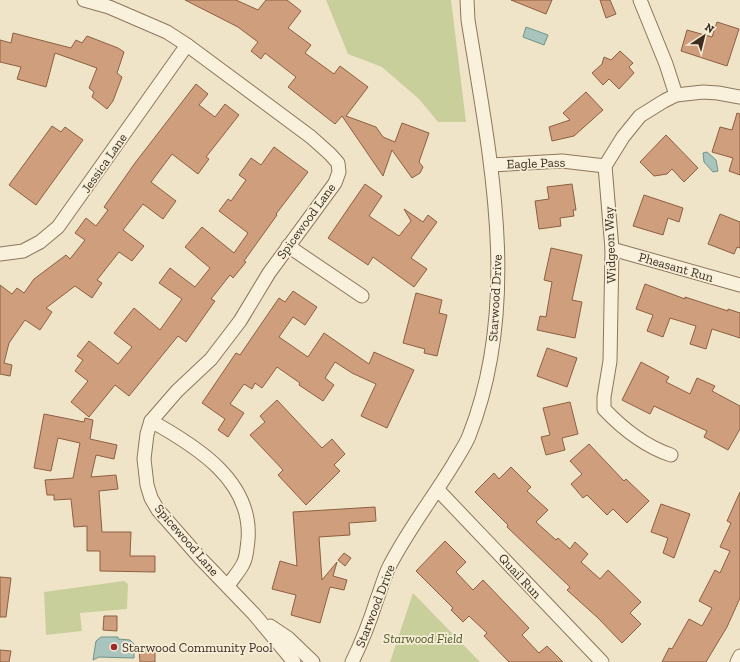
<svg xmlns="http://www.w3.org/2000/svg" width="740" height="662" viewBox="0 0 740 662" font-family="'Zilla Slab',serif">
  <rect width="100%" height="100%" fill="#f0e4c8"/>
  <g fill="#c9cf9b">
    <path d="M326 0H451L466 122H438L419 99 382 67 348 54Z"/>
    <path d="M124 581 128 584 127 609 80 613 82 631 46 635 44 592Z"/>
    <path d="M413 593 480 662H390Z"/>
  </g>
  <g fill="#a9c4bc" stroke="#6f938a">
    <path d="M526 27 548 35 544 45 523 37Z"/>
    <path d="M707 152 716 160 718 171 713 172 704 162 703 153Z"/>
    <path d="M101 637H118V639L130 640 134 644V658L99 657 93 660 96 641Z"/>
  </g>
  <g fill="#cf9f7d" stroke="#8d5f41">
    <path d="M185 0H236L258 10 266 0H287L301 11 288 28 311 45 305 53 334 74 340 66 368 87 346 116 376 127 383 137 395 142 402 123 429 133 419 162 423 167 420 173 412 178 392 150 383 176 342 116 335 124 288 87 296 77 265 53 261 59 251 51 258 42 238 27Z"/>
    <path d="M511 0H552L546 14Z"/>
    <path d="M600 0H610L616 14 606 18Z"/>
    <path d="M717 22 739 29 727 66 681 51 687 30 712 37Z"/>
    <path d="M13 33 71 48 76 40 82 43 87 36 118 48 124 52 117 73 122 77 113 101 107 109 92 97 94 92 89 88 97 68 55 53 46 87 17 79 21 67 0 62V40L11 43Z"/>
    <path d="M620 51 633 63 629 67 634 73 619 89 609 79 603 85 592 73 602 64 604 57 611 60Z"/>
    <path d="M196 84 208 94 199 105 215 117 225 104 239 115 206 157 209 159 198 174 172 154 151 182 176 201 163 219 143 204 123 230 144 246 132 261 119 252 97 280 102 283 92 298 75 286 46 308 52 312 40 330 25 320 9 343 4 363 12 365 10 376 0 374V285L12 294 17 288 24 293 34 279 66 255 70 259 85 240 75 233 86 218 96 226 108 210 104 207 135 163Z"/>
    <path d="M586 92 603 110 574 136 552 141 549 127 570 120 563 113Z"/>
    <path d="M737 113 740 114V175L729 171 733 158 712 152 720 127 732 130Z"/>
    <path d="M52 126 61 132 65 127 83 140 36 205 9 185Z"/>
    <path d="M666 135 698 168 684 182 672 169 667 174 654 176 640 162Z"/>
    <path d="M274 147 308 172 276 214 277 215 244 261 246 262 233 278 230 275 211 299 215 301 186 342 178 336 129 396 115 385 89 417 71 402 88 381 75 371 83 360 77 356 89 341 118 364 132 347 114 333 134 308 160 330 182 299 159 283 170 268 195 287 210 268 185 247 202 227 234 253 248 233 219 211 228 199 231 201 246 180 239 175 251 158 261 165Z"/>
    <path d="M365 184 382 196 369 216 399 236 411 221 404 209 423 222 428 215 437 222 411 258 427 269 414 287 373 257 368 265 328 238Z"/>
    <path d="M572 184 576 210H573L574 216 560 218 561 226 539 229 535 201 549 199 547 187Z"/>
    <path d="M644 195 683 208 679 222 668 218 663 235 633 226Z"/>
    <path d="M720 214 740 222V248L737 247 734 254 708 244Z"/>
    <path d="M551 248 582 255 572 300 582 302 575 338 537 330 540 316 546 317 552 282 544 280Z"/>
    <path d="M645 284 685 299V297L728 311V309L740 313V338L712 329 706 349 690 344 696 326 670 318 663 337 647 331 653 315 636 309Z"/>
    <path d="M293 291 317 307 305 325 293 317 279 337 308 357 324 333 369 364 374 352 414 370 387 428 361 416 376 384 352 373 335 362 325 378 334 385 323 401 299 385 300 383 277 367 262 388 255 383 252 389 244 384 230 404 244 413 228 437 218 430 225 419 202 403 236 353 240 355 279 298 285 302Z"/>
    <path d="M416 293 442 300 439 313 447 315 437 356 424 353 425 349 403 343Z"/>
    <path d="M547 348 577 358 567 387 537 376Z"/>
    <path d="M641 362 669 377 666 382 690 394 697 378 715 386 712 391 740 406V429L728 450 704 437 707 431 654 406 650 414 622 400Z"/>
    <path d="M277 400 322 448 332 439 345 454 334 465 340 471 306 505 278 475 283 470 250 435 265 422 260 416Z"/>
    <path d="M570 402 578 434 562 438 565 450 546 455 541 437 550 435 543 408Z"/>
    <path d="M44 414 84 422 85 418 93 420 90 439 117 445 114 459 96 455 91 477 116 475 118 489 99 491 102 532H131L130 556H155V572L100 571V551H87V526L74 527 71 499 54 500V495H47L45 480 73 478 80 443 58 438 51 471 34 468Z"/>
    <path d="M589 444 624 481 626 479 649 501 627 523 613 509 607 515 587 495 583 498 571 484 582 474 570 461Z"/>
    <path d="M511 467 531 487 527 491 548 510 536 522 556 540 558 538 570 549 575 542 588 554 581 562 600 579 608 570 641 602 630 613 641 624 622 643 598 618 567 590 570 587 507 527 508 525 475 492 494 473 499 479Z"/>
    <path d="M740 492V598L727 627 706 662H662L669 648 672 649 689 619 702 626 712 608 699 601 715 570 720 573 730 551 720 547 731 523 727 521Z"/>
    <path d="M661 504 690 514 674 558 663 553 668 538 651 532Z"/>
    <path d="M375 507 376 521 349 523 350 535 319 537 322 580 337 562 333 576 347 580 344 590 330 587 320 623 291 615 296 595 272 589 280 561 297 566 293 512Z"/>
    <path d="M445 541 466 562 456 572 473 590 483 580 529 628 522 635 539 653 547 646 563 662H509L484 636 487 633 469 616 463 622 451 610 453 608 416 571Z"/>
    <path d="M344 553 351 558 345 566 338 560Z"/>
    <path d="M0 577 11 578 6 617H0Z"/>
    <path d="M104 616H117V631L103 630Z"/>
    <path d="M139 649H155V662H140Z"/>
    <path d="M0 650 11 651 9 662H0Z"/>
  </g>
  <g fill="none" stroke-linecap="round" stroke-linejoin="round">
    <g stroke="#8d765c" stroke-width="15">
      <g id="minor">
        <path d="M84 0 109 7 167 32 187 45 311 137 330 154 338 163 339 172 335 183 269 273 240 321 211 359 177 391 151 421 147 434 144 459 147 485 151 498 158 510 201 559 254 614 294 662"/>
        <path d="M640 0 666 64 676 95"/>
        <path d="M491 165 562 161 605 166"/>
        <path d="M288 246 362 296"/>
        <path d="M612 249 740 285"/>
        <path d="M0 254 23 251 40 242 58 227 187 45"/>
        <path d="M151 421C196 446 253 481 248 540 247 547 247 557 243 564 239 572 232 579 228 586"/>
        <path d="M671 455C644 446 623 429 604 409V397L610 361 612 249 605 166 623 137 640 116 664 101 676 95 703 92 718 93 740 97"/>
        <path d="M438 490 602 662"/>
        <path d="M270 626 288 638 313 662"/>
        <path d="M352 662C362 642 370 621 377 599 381 589 384 577 389 567 407 531 433 498 454 463 459 454 465 446 469 436 522 302 490 157 468 20L467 0"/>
        <path d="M737 662 740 656"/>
      </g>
    </g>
    <use href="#minor" stroke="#faf1dc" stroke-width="13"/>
  </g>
  <circle fill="#9e2a2b" stroke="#f7eed8" stroke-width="1.5" cx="114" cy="647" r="4"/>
  <g text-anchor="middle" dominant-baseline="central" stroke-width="3.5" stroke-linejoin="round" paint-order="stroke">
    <g font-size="13" fill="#3d2e20" stroke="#f7eed8">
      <text transform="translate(104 163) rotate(-55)">Jessica Lane</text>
      <text transform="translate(536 163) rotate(-2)">Eagle Pass</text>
      <text transform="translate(306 221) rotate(-54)">Spicewood Lane</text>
      <text transform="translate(610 245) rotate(-92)">Widgeon Way</text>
      <text transform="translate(676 267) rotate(16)">Pheasant Run</text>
      <text transform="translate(495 298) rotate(-87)">Starwood Drive</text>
      <text transform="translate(187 540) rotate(49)">Spicewood Lane</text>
      <text transform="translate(520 576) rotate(47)">Quail Run</text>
      <text transform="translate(375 606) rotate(-69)">Starwood Drive</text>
    </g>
    <g font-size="13" font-style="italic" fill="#4d5a26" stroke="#f7eed8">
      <text x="423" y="638">Starwood Field</text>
    </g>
    <g font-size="13" fill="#3d2e20" stroke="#f7eed8" text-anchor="start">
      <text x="122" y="647">Starwood Community Pool</text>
    </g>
  </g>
  <g transform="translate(704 36) rotate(35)" stroke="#f7eed8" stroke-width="3" paint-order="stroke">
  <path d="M0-3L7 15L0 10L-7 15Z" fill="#3d2e20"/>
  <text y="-6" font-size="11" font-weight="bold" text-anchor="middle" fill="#3d2e20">N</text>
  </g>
</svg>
